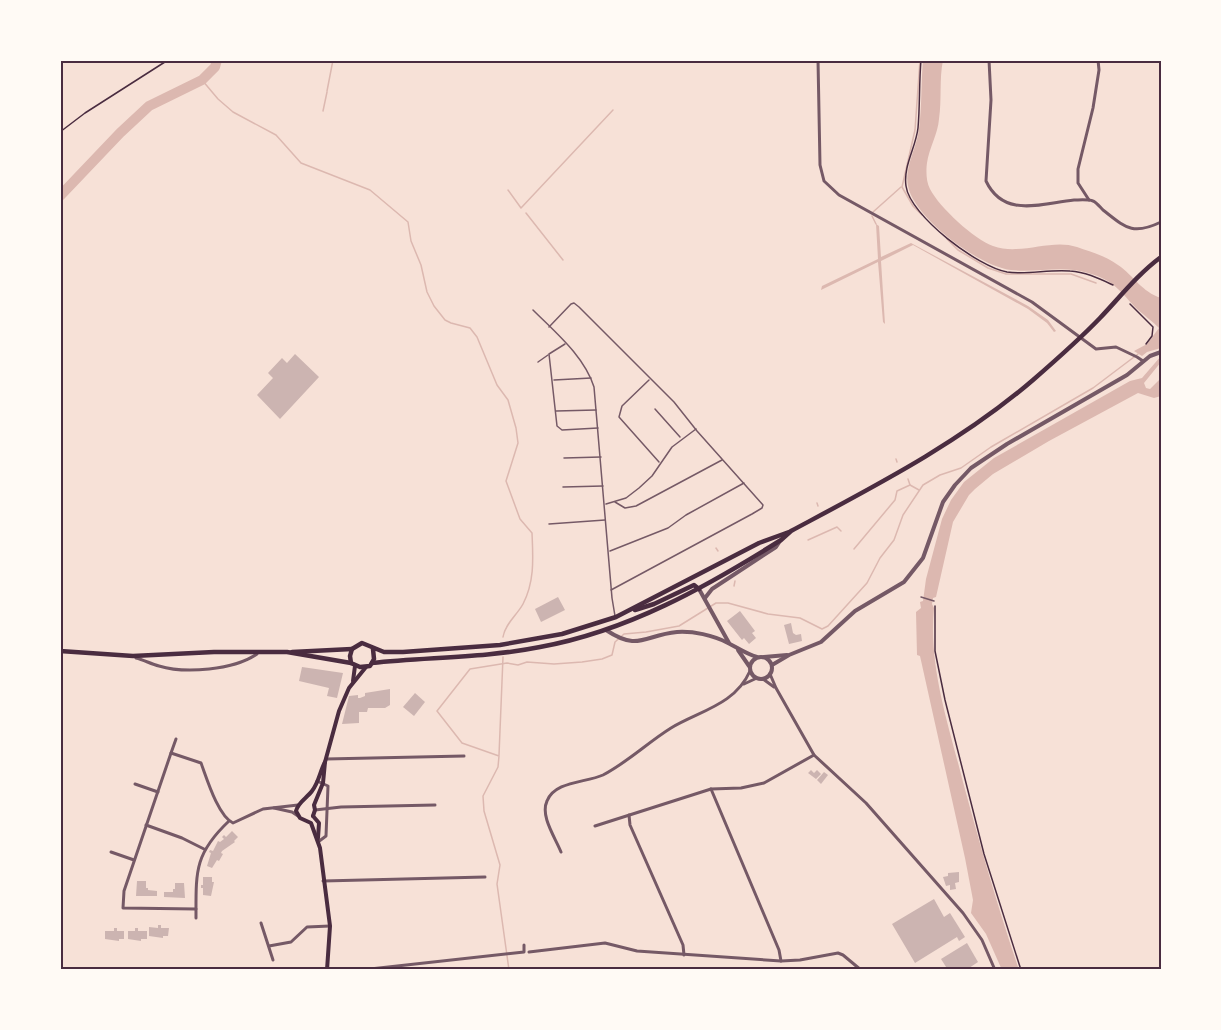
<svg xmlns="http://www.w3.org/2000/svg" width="1221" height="1030" viewBox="0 0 1221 1030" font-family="'Archivo Narrow',sans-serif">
  <rect width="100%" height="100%" fill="#f7e1d7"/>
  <g fill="#dcb8b0">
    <path d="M923 60H943C939 80 942 99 939 119 938 134 929 148 927 163 926 170 926 182 930 189 939 207 975 240 993 246 1021 256 1051 238 1077 247 1091 252 1106 256 1118 265 1134 276 1142 292 1161 298V348L1147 352 1142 356 1134 351 1147 344 1159 328C1152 321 1145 316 1138 310 1119 291 1116 281 1088 273 1063 265 1036 273 1011 270 980 267 914 218 908 186 904 167 917 148 919 129 922 106 921 83 923 60Z"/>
    <path d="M876 224 879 226 881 257 911 243 1028 306 1048 320 1056 331 1054 332 1047 323 1028 309 913 245 881 261 885 324 883 322 878 262 821 290 822 286 878 259Z"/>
    <path d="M1161 356V362L1144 383 1146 388 1150 389 1161 378V396L1154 398 1138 393 1049 441 993 474 975 489 969 495 953 522 936 597 933 598 932 604 934 608C928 666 949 726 963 782 980 845 998 908 1019 970H1002L986 934 971 913 973 900 965 858 920 656 917 655 916 612 921 608 920 602 923 601 926 579 942 519 951 500 964 482 994 458 1130 381 1142 378Z"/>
  </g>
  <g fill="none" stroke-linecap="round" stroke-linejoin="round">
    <g stroke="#dcb8b0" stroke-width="1.5">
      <path d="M920 60 915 130 902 187 913 206 922 215"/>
      <path d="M202 80 218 99 233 112 276 135 301 163 370 190 408 222 411 241 421 265 427 292 434 306 445 320 451 323 470 328 477 337 497 385 508 400 516 428 518 443 506 481 520 519 532 533C533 557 535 581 523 604 517 615 505 624 503 637"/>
      <path d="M327 91 333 60"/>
      <path d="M323 111 327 92"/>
      <path d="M508 190 521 208 613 110"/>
      <path d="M873 212 901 187"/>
      <path d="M526 213 563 260"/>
      <path d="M872 216 876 224"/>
      <path d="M947 239 958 250 988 268 1006 274H1071L1096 283"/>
      <path d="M896 459 897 462"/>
      <path d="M908 479 910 485"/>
      <path d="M817 503 818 506"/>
      <path d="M808 540 837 527 841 531"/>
      <path d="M716 548 718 551"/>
      <path d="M854 549 895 500 897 491 910 485 919 490"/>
      <path d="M734 586 735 581"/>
      <path d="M499 755 503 657"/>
      <path d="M509 970 497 884 500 865 484 811 483 796 498 767 499 756 462 743 437 711 470 669 507 663 518 665 527 662 554 664 582 662 602 659 612 655 615 642 624 634 646 632 679 626 716 603H728L768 614 800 618 822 629 828 626 867 583 880 558 894 540 903 515 923 485 940 475 961 468 991 447 1093 388 1138 354"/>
    </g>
    <path stroke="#dcb8b0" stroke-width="10" d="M60 196 120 133 149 106 202 80 215 67 217 60"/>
  </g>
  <g fill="#ccb4b1">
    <path d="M295 354 319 377 280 419 257 395 273 378 268 373 282 358 287 363Z"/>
    <path d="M558 597 565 610 541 622 535 609Z"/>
    <path d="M740 611 755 631 752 633 756 638 749 644 744 638 742 640 727 621Z"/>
    <path d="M791 623 793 633 796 635 801 634 802 641 789 644 784 625Z"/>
    <path d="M302 667 343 673 337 698 327 696 329 688 299 681Z"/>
    <path d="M390 689V705L385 708H368L367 712H359V723L342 724 349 696 358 695V698H360L365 696V693Z"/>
    <path d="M415 693 425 702 414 716 403 707Z"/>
    <path d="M811 770 814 773 817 770 821 774 816 779 808 773Z"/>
    <path d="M824 772 828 775 821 784 817 780Z"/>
    <path d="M232 831 238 837 234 841 235 842 222 851 221 853 223 854 219 861 217 860 212 868 207 866 211 853 209 852 210 850 213 851 218 841 220 842 224 839 222 837 224 835 226 837Z"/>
    <path d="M959 872V882L955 883 956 889 950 890V885L946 886 943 877 948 876V873Z"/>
    <path d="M203 877H212V882H214L211 896 203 895V888H201V885H203Z"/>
    <path d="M137 881H146V888H148V890L157 891V896H136Z"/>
    <path d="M175 883H184L185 898 164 897V892H173V889H175Z"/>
    <path d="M934 899 944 917 950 913 965 937 959 941 957 937 915 963 892 924Z"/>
    <path d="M158 925H161V928H169L168 936H163V938L149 936V927L158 928Z"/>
    <path d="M114 928H117V931H124V939H119V941L105 939V931H114Z"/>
    <path d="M135 928H138V931H147V939H141V941L128 939V931H135Z"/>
    <path d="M967 943 978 962 966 970H948L941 959Z"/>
  </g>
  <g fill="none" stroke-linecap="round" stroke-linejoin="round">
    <g stroke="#4a2c40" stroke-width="1.5">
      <path d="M921 60C919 83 920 106 918 128 916 147 903 166 906 186 910 216 978 267 1007 272 1028 275 1049 269 1070 271 1086 272 1100 279 1113 285"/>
      <path d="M60 132 85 113 168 60"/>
      <path d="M1130 304 1153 327 1152 336 1146 344"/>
      <path d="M935 606V651L945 700 984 854 1021 970"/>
    </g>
    <g stroke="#755966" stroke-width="1.5">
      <path d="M533 310C556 333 584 356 594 387L612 598 615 616"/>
      <path d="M549 327 571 304 574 303 579 307 674 402 697 431 763 505 762 508 752 514 611 590"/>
      <path d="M565 344 549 354 557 426 562 430 598 428"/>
      <path d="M538 362 548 355"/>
      <path d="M554 380 591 378"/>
      <path d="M649 380 622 406 619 417 659 462"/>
      <path d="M655 409 680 437"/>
      <path d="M556 411 596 410"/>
      <path d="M564 458 601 457"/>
      <path d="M563 487 603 486"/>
      <path d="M615 502 625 508 636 506 722 460"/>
      <path d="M606 504 626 498 639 488 652 476 672 447 696 429"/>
      <path d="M549 524 605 520"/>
      <path d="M610 551 668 528 686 515 744 483"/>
      <path d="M921 597 934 601"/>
    </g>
    <g stroke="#755966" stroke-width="3">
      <path d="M818 60 820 165 824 181 839 195 1032 302 1096 349 1116 347 1137 357 1143 361"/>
      <path d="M989 60 991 100 986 181C1004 219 1042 203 1074 200 1079 200 1088 199 1093 201 1096 202 1100 207 1103 210 1125 227 1132 236 1161 222"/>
      <path d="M1089 200 1078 183V169L1093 108 1099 70 1098 60"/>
      <path d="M136 658C144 660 151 664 159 666 185 674 234 670 257 654"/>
      <path d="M770 674 776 688 814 755 866 803 963 913 982 940 995 970"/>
      <path d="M763 679 774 687"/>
      <path d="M744 684 757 678"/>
      <path d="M171 753 176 739"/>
      <path d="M326 759 464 756"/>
      <path d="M317 781 328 786 326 836 318 842"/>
      <path d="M135 784 158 792"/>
      <path d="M711 789 779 950 781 961"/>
      <path d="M274 808 292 812 298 816"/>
      <path d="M315 810 341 807 435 805"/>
      <path d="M629 815 630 825 683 945 684 955"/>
      <path d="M146 825 182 838 204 849"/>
      <path d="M595 826 711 789 741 788 764 783 814 755"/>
      <path d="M111 852 134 860"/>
      <path d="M561 852C555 837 540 816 547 801 555 781 585 783 603 775 628 762 647 743 671 728 699 711 735 705 750 671"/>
      <path d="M323 881 485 877"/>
      <path d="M196 909 123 908 124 891 171 753 201 763C207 779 218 816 233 823L263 809 298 805"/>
      <path d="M196 918C196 872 194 854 229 821"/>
      <path d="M261 923 273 960"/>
      <path d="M269 946 291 942 307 927 330 926"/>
      <path d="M529 952 605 943 637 951 781 961 800 960 838 953 843 955 861 970"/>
      <path d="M361 970 524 952V945"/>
    </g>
    <g stroke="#755966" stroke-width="4">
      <path d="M699 589 729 643"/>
      <path d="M705 598 712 589 776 547 780 541"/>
      <path d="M606 630C639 652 644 635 677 632 693 631 713 635 728 643 738 648 746 654 757 657"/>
      <path d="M738 650 749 666"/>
      <circle cx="761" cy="668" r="11"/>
      <path d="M764 657 787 655"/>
      <path d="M772 665 789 655 821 642 855 611 904 582 923 558 943 502 955 485 971 468 1007 444 1127 375 1150 356 1161 352"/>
    </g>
    <g stroke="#4a2c40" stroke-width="4">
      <path d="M353 681 355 666"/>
      <path d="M325 762C320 771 319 782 312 791 307 798 298 802 296 811L300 818 311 823 320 848 330 926 327 970"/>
      <path d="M313 816 315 810 314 805 323 783 325 762 339 711 349 688 366 667"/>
      <path d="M313 816 319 823 318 838"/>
    </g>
    <g stroke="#4a2c40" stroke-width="4.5">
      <path d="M635 610 654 604 694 585 699 589"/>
      <path d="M373 649 374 659 370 666 360 667 351 663 350 656 352 649 362 643 384 652H403L500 645 562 634 616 617 759 543 789 532"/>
      <path d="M60 651 133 656 214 652H287L351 663"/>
      <path d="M292 652 352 649"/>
      <path d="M372 663C428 657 485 658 540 647 628 631 706 587 781 540L791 531C875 486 961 442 1033 380 1056 360 1079 340 1100 318 1120 297 1138 274 1161 257"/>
    </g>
  </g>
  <rect width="1221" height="1030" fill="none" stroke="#fffaf5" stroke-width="123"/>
  <rect x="62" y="62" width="1098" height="906" fill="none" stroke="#4a2c40" stroke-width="2"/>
</svg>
